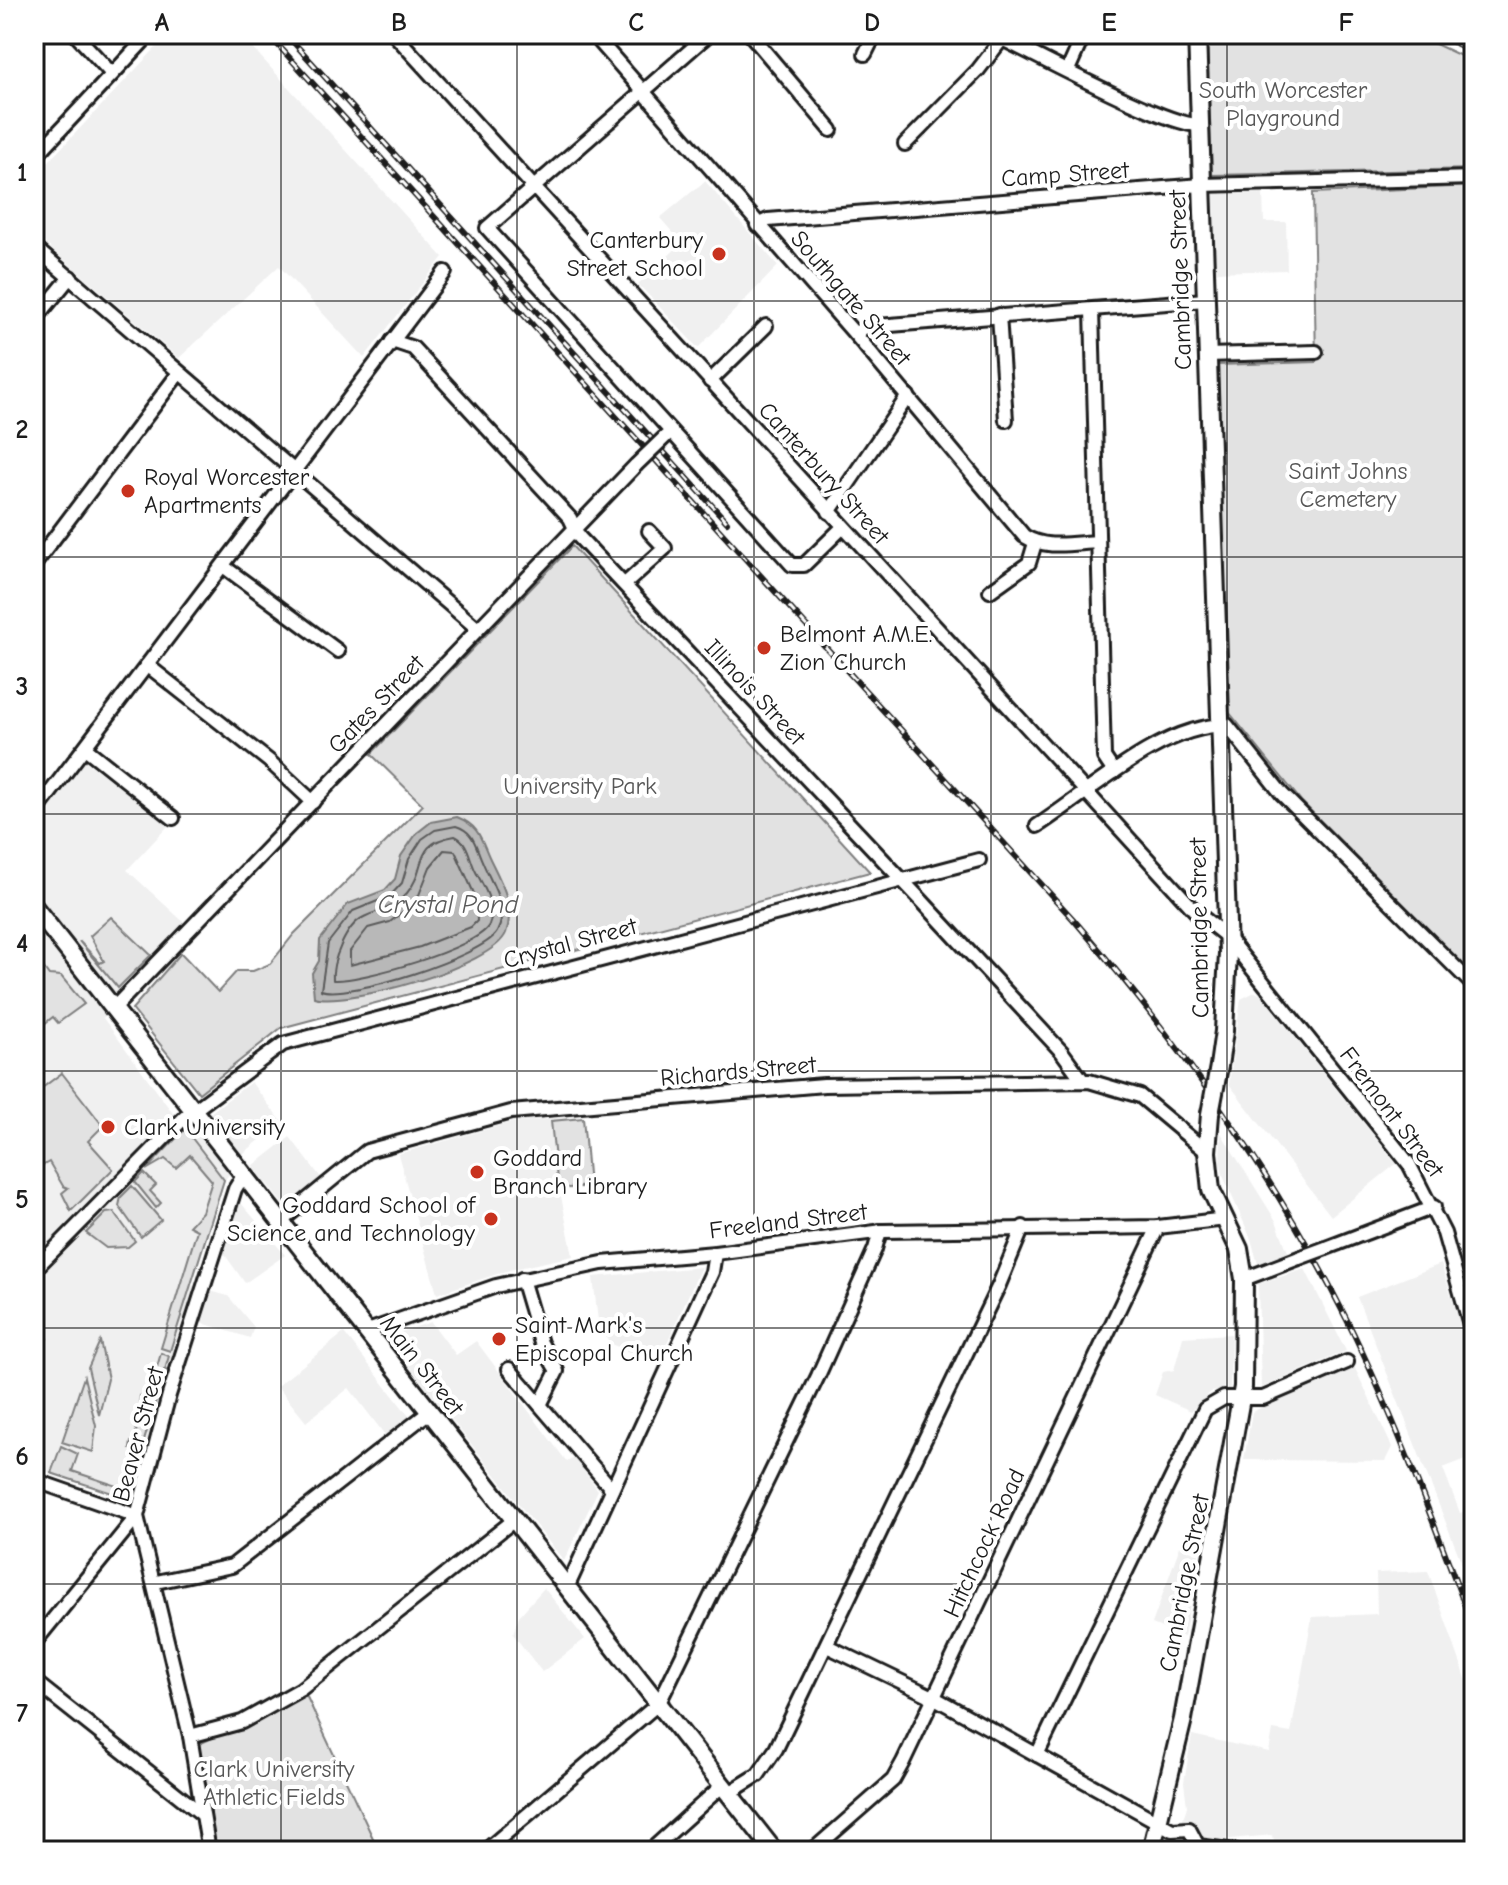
<svg xmlns="http://www.w3.org/2000/svg" width="1508" height="1885" viewBox="0 0 1508 1885" font-family="'Comic Neue',sans-serif">
  <rect width="100%" height="100%" fill="#fff"/>
  <filter id="ink" filterUnits="userSpaceOnUse"><feTurbulence type="fractalNoise" baseFrequency=".0125" numOctaves="2"/><feDisplacementMap in="SourceGraphic" scale="16" xChannelSelector="R" yChannelSelector="G"/><feConvolveMatrix kernelMatrix="1 2 1 2 8 2 1 2 1" color-interpolation-filters="sRGB"/></filter>
  <g filter="url(#ink)">
    <g fill="#f0f0f0">
      <path d="M169 34H240L443 257 364 358 279 266 179 358 34 234V177Z"/>
      <path d="M705 181 778 266 698 348 638 284 682 243 660 218Z"/>
      <path d="M1263 193 1264 222H1286L1287 270 1210 272 1208 194Z"/>
      <path d="M80 757 169 825 127 870 189 927 103 1018 186 1131 251 1082 282 1122 244 1153 225 1180 192 1286 228 1296 254 1327 250 1338 183 1317 129 1501 34 1467V815Z"/>
      <path d="M1255 992 1261 995 1396 1164 1331 1216 1229 1084 1241 999Z"/>
      <path d="M584 1117 591 1188 560 1191 573 1256 509 1270 437 1294 398 1154 516 1121Z"/>
      <path d="M1221 1133 1276 1221 1288 1252 1258 1264 1251 1239 1224 1178 1220 1162Z"/>
      <path d="M290 1137 322 1179 285 1207 253 1166Z"/>
      <path d="M241 1203 285 1255 245 1283 223 1252 235 1211Z"/>
      <path d="M1441 1264 1466 1342 1474 1340V1456L1443 1468 1460 1513 1469 1510 1474 1522V1594L1357 1297Z"/>
      <path d="M701 1267 657 1365 609 1343 598 1321 593 1277Z"/>
      <path d="M1305 1269 1346 1351 1261 1388 1258 1284Z"/>
      <path d="M431 1322 456 1355 476 1341 567 1462 574 1458 598 1490 564 1561 386 1337Z"/>
      <path d="M344 1333 409 1416 385 1435 349 1388 306 1422 277 1386Z"/>
      <path d="M1231 1334 1230 1389 1211 1392 1191 1411 1155 1395 1163 1372 1174 1370 1183 1337Z"/>
      <path d="M1352 1362 1392 1447 1385 1461 1244 1460 1252 1412Z"/>
      <path d="M1180 1546 1199 1554 1184 1637 1152 1624Z"/>
      <path d="M1428 1571 1474 1701V1851H1275L1273 1835 1187 1843 1186 1849 1197 1851H1166L1169 1845 1176 1843 1187 1806 1184 1782 1192 1735 1269 1752 1273 1730 1291 1733 1312 1617 1377 1614 1376 1573Z"/>
      <path d="M544 1588 585 1639 542 1672 513 1634 519 1616Z"/>
    </g>
    <g fill="#e2e2e2" stroke="#7f7f7f" stroke-width="2">
      <path d="M1207 34H1414L1474 62V169L1212 175Z"/>
      <path d="M1474 186V975L1301 801 1228 711 1217 365 1316 362 1313 193Z"/>
      <path d="M572 546 870 872 281 1028 199 1093 132 1009 181 953 218 992 237 971H253L270 964 294 934 423 805 371 754Z"/>
      <path d="M111 917 151 955 118 988 79 941 100 963 104 961 90 936Z"/>
      <path d="M34 955 49 975 61 976 84 1004 58 1023 53 1017 34 1032Z"/>
      <path d="M62 1073 103 1126 88 1141 113 1169 71 1211 62 1193 68 1188 63 1186 49 1162 40 1167 34 1159V1094Z"/>
      <path d="M583 1118 589 1186 558 1189 551 1121Z"/>
      <path d="M185 1129 224 1180 170 1351 161 1348 197 1230 189 1226 202 1212 212 1181 190 1155 176 1168 165 1159 146 1170Z"/>
      <path d="M144 1173 156 1185 150 1191 161 1203 156 1208 135 1182Z"/>
      <path d="M132 1186 161 1220 141 1237 119 1206 121 1197Z"/>
      <path d="M114 1212 135 1241 128 1247 106 1248 86 1233 106 1213Z"/>
      <path d="M100 1341 108 1379 99 1415 88 1368Z"/>
      <path d="M161 1353 169 1356 141 1451 130 1449 131 1442H135L140 1396 148 1398Z"/>
      <path d="M84 1377 96 1426 93 1452 62 1442Z"/>
      <path d="M61 1446 78 1454 72 1471 117 1486 115 1494 51 1473Z"/>
      <path d="M306 1695 379 1851H215L199 1744Z"/>
    </g>
    <path fill="#b8b8b8" stroke="#7a7a7a" stroke-width="2" d="M457 817C482 827 481 842 492 863 503 885 515 908 506 933 493 966 347 1007 314 997L312 973 319 961 320 940 348 904 385 890 395 879 401 856 417 833 431 822Z"/>
    <g fill="none" stroke-linecap="round" stroke-linejoin="round">
      <g stroke="#5a5a5a" stroke-width="2">
        <path d="M456 826C475 832 475 846 483 863 491 883 510 909 497 932 483 956 347 1000 321 990L328 943 353 911 390 896 402 883 409 859 422 839 435 830Z"/>
        <path d="M455 836C469 842 469 859 476 872 484 887 497 907 489 925 478 948 359 982 333 980 331 963 346 925 364 917 382 908 391 911 407 893 428 869 411 843 455 836Z"/>
        <path d="M444 850 455 851 476 898 477 921 471 927 420 947 350 965V951L368 928 390 922 417 900 430 867Z"/>
      </g>
      <g stroke="#1c1c1c" stroke-width="18">
        <g id="minor">
          <path d="M75 34 112 74"/>
          <path d="M394 34 1197 913 1226 936 1409 1164 1444 1233 1474 1339"/>
          <path d="M593 34 855 334 1024 536C1046 550 1073 543 1098 542"/>
          <path d="M709 34 487 228 792 565H804L843 527"/>
          <path d="M750 34 831 130"/>
          <path d="M992 34C1031 52 1166 126 1199 125"/>
          <path d="M865 54 875 34"/>
          <path d="M1068 70 1084 34"/>
          <path d="M905 144 978 70 1002 39"/>
          <path d="M34 158 150 34"/>
          <path d="M757 225 768 220 1201 185 1474 178"/>
          <path d="M34 247 478 629"/>
          <path d="M1092 310 1104 757 1114 772"/>
          <path d="M999 315 1006 420"/>
          <path d="M34 321 70 277"/>
          <path d="M855 334 865 327 1205 300"/>
          <path d="M392 341 413 348 570 518 579 537 921 900 1062 1052 1083 1081"/>
          <path d="M1206 355 1316 352"/>
          <path d="M710 381 766 326"/>
          <path d="M829 512 908 396"/>
          <path d="M34 565 179 373"/>
          <path d="M223 566 338 651"/>
          <path d="M625 584 665 548 649 531"/>
          <path d="M990 591 1029 563 1035 543"/>
          <path d="M147 665 269 761 313 802"/>
          <path d="M85 748 173 818"/>
          <path d="M34 814 445 272"/>
          <path d="M1037 826C1090 792 1161 725 1227 725L1282 794 1474 986"/>
          <path d="M113 1009 636 465"/>
          <path d="M280 1222 367 1151 511 1112 824 1085 1089 1081 1140 1096 1207 1152"/>
          <path d="M1326 1248 1434 1207"/>
          <path d="M34 1270 185 1117 283 1044 979 860"/>
          <path d="M522 1279 541 1343 557 1371 540 1405"/>
          <path d="M1244 1279 1299 1258"/>
          <path d="M34 1331 39 1336"/>
          <path d="M365 1332 496 1286 602 1263 715 1253 883 1231 1158 1227 1226 1219"/>
          <path d="M509 1369 612 1489"/>
          <path d="M34 1480 137 1516 34 1643"/>
          <path d="M156 1582 232 1566 428 1413"/>
          <path d="M567 1588 712 1272 715 1253"/>
          <path d="M827 1646 933 1697 1172 1830 1189 1829 1198 1846 1236 1851"/>
          <path d="M34 1681 203 1815"/>
          <path d="M190 1736 242 1722 301 1689 513 1521"/>
          <path d="M1037 1755 1205 1409 1224 1398H1263L1347 1362"/>
          <path d="M729 1793 758 1775 776 1749 999 1285 1023 1227"/>
          <path d="M34 1846 40 1851"/>
          <path d="M209 1851 190 1736 137 1516 169 1395 235 1189 243 1176"/>
          <path d="M485 1851 659 1703 818 1376 875 1249 880 1231"/>
          <path d="M650 1851 723 1785"/>
          <path d="M812 1851 893 1780 903 1762 1158 1227"/>
        </g>
      </g>
      <g stroke="#1c1c1c" stroke-width="22">
        <g id="major">
          <path d="M1197 34 1228 953 1224 1031 1219 1066"/>
          <path d="M34 907 774 1851"/>
          <path d="M1151 1851 1183 1719 1243 1387 1244 1279 1239 1249 1211 1190 1207 1152 1210 1114"/>
        </g>
      </g>
      <use href="#minor" stroke="#fff" stroke-width="12"/>
      <use href="#major" stroke="#fff" stroke-width="16"/>
      <g stroke="#1c1c1c" stroke-width="6">
        <g id="rail">
          <path d="M268 34 1073 919C1179 1042 1274 1174 1347 1320 1396 1420 1434 1525 1474 1629"/>
          <path d="M286 34 727 522"/>
          <path d="M1437 34 1474 52"/>
        </g>
      </g>
      <use href="#rail" stroke="#fff" stroke-width="3" stroke-dasharray="9" stroke-linecap="butt"/>
      <g stroke="#1c1c1c" stroke-width="18" stroke-linecap="butt">
        <g id="minor-bridge">
          <path d="M636 465 666 436"/>
          <path d="M1299 1258 1326 1248"/>
        </g>
      </g>
      <g stroke="#1c1c1c" stroke-width="22" stroke-linecap="butt">
        <path id="major-bridge" d="M1210 1114 1219 1066"/>
      </g>
      <use href="#minor-bridge" stroke="#fff" stroke-width="12"/>
      <use href="#major-bridge" stroke="#fff" stroke-width="16"/>
    </g>
  </g>
  <path fill="none" stroke="#1c1c1c" stroke-width="2" stroke-opacity="0.55" d="M281 34V1851M517 34V1851M754 34V1851M991 34V1851M1227 34V1851M34 301H1474M34 557H1474M34 814H1474M34 1071H1474M34 1328H1474M34 1584H1474"/>
  <g fill="#c8321e" stroke="#fff" stroke-width="3">
    <circle cx="719" cy="254" r="8"/>
    <circle cx="128" cy="491" r="8"/>
    <circle cx="764" cy="648" r="8"/>
    <circle cx="108" cy="1127" r="8"/>
    <circle cx="477" cy="1172" r="8"/>
    <circle cx="491" cy="1219" r="8"/>
    <circle cx="499" cy="1339" r="8"/>
  </g>
  <g text-anchor="middle" dominant-baseline="central" stroke-width="8" stroke-linejoin="round" paint-order="stroke">
    <g font-size="24" fill="#575757" stroke="#fff">
      <text x="1283" y="90">South Worcester<tspan x="1283" dy="28">Playground</tspan></text>
      <text x="1348" y="471">Saint Johns<tspan x="1348" dy="28">Cemetery</tspan></text>
      <text x="580" y="786">University Park</text>
      <text x="274" y="1769">Clark University<tspan x="274" dy="28">Athletic Fields</tspan></text>
    </g>
    <g font-size="24" fill="#1c1c1c" stroke="#fff">
      <text transform="translate(1065 174) rotate(-4)">Camp Street</text>
      <text transform="translate(1180 280) rotate(-92)">Cambridge Street</text>
      <text transform="translate(851 298) rotate(49)">Southgate Street</text>
      <text transform="translate(824 473) rotate(48)">Canterbury Street</text>
      <text transform="translate(755 692) rotate(47)">Illinois Street</text>
      <text transform="translate(376 704) rotate(-46)">Gates Street</text>
      <text transform="translate(1199 928) rotate(-91)">Cambridge Street</text>
      <text transform="translate(570 943) rotate(-15)">Crystal Street</text>
      <text transform="translate(738 1071) rotate(-5)">Richards Street</text>
      <text transform="translate(1392 1112) rotate(53)">Fremont Street</text>
      <text transform="translate(788 1221) rotate(-7)">Freeland Street</text>
      <text transform="translate(422 1365) rotate(52)">Main Street</text>
      <text transform="translate(138 1434) rotate(-75)">Beaver Street</text>
      <text transform="translate(984 1543) rotate(-65)">Hitchcock Road</text>
      <text transform="translate(1184 1583) rotate(-79)">Cambridge Street</text>
    </g>
    <g font-size="24" fill="#1c1c1c" stroke="#fff" text-anchor="start">
      <text x="703" y="240" text-anchor="end">Canterbury<tspan x="703" dy="28">Street School</tspan></text>
      <text x="144" y="477">Royal Worcester<tspan x="144" dy="28">Apartments</tspan></text>
      <text x="780" y="634">Belmont A.M.E.<tspan x="780" dy="28">Zion Church</tspan></text>
      <text x="124" y="1127">Clark University</text>
      <text x="493" y="1158">Goddard<tspan x="493" dy="28">Branch Library</tspan></text>
      <text x="475" y="1205" text-anchor="end">Goddard School of<tspan x="475" dy="28">Science and Technology</tspan></text>
      <text x="515" y="1325">Saint Mark's<tspan x="515" dy="28">Episcopal Church</tspan></text>
    </g>
    <g font-size="26" font-style="italic" fill="#5a5a5a" stroke="#fff">
      <text x="448" y="905">Crystal Pond</text>
    </g>
  </g>
  <rect width="1508" height="1885" fill="none" stroke="#fff" stroke-width="88"/>
  <rect x="44" y="44" width="1420" height="1797" fill="none" stroke="#1c1c1c" stroke-width="3"/>
  <g font-size="26" text-anchor="middle" font-weight="bold" fill="#1c1c1c">
    <text x="162" y="31">A</text>
    <text x="399" y="31">B</text>
    <text x="636" y="31">C</text>
    <text x="872" y="31">D</text>
    <text x="1109" y="31">E</text>
    <text x="1346" y="31">F</text>
    <text x="22" y="181">1</text>
    <text x="22" y="438">2</text>
    <text x="22" y="695">3</text>
    <text x="22" y="952">4</text>
    <text x="22" y="1208">5</text>
    <text x="22" y="1465">6</text>
    <text x="22" y="1722">7</text>
  </g>
</svg>
